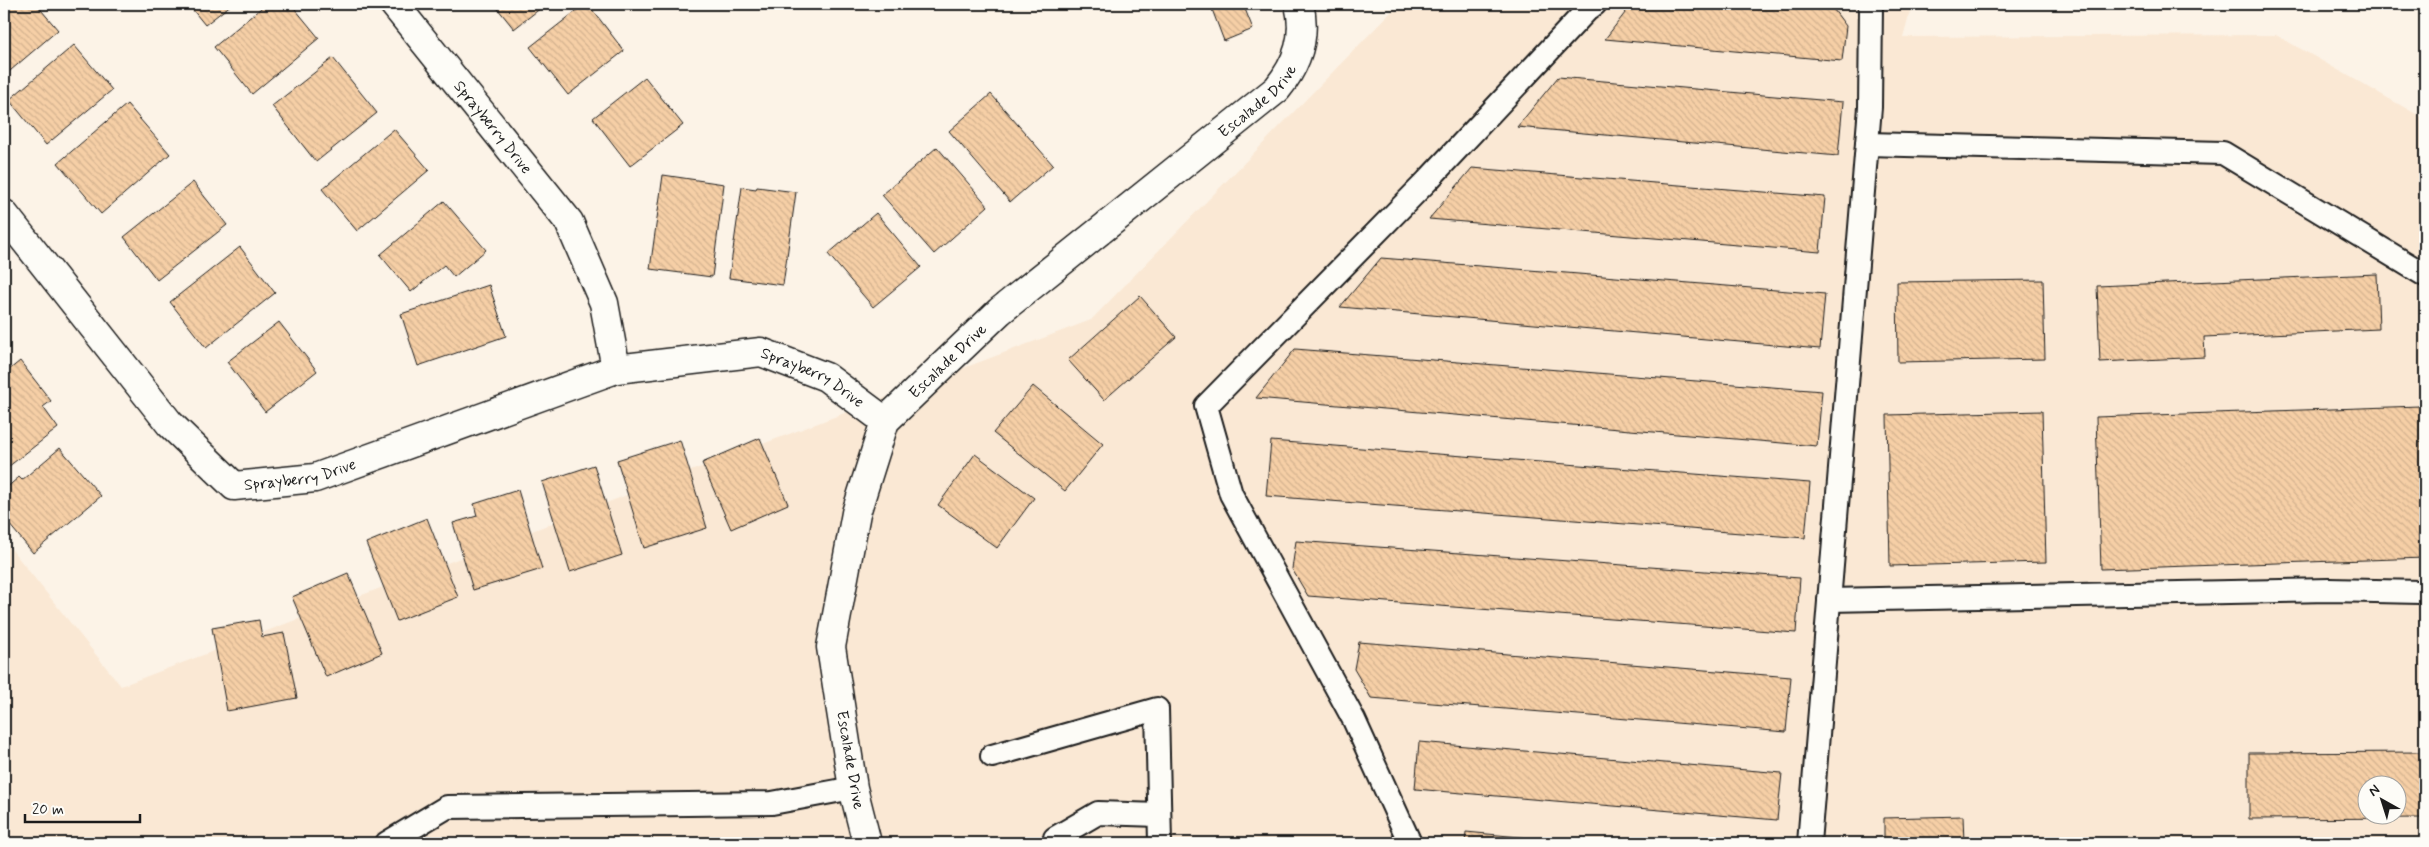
<svg xmlns="http://www.w3.org/2000/svg" width="2429" height="847" viewBox="0 0 2429 847" font-family="Mynerve,sans-serif">
  <defs>
    <pattern id="building-back-hatch" width="6" height="6" patternUnits="userSpaceOnUse" patternTransform="scale(1.25)"><rect width="6" height="6" fill="#f6cfa6"/><path d="M-1 5l2 2M0 0l6 6M5-1l2 2" fill="none" stroke="#d2b18e"/></pattern>
  </defs>
  <rect width="100%" height="100%" fill="#fcf3e7"/>
  <filter id="ink" filterUnits="userSpaceOnUse"><feTurbulence type="fractalNoise" baseFrequency=".02" numOctaves="2"/><feDisplacementMap in="SourceGraphic" scale="10" xChannelSelector="R" yChannelSelector="G"/><feConvolveMatrix kernelMatrix="1 2 1 2 8 2 1 2 1" color-interpolation-filters="sRGB"/></filter>
  <g filter="url(#ink)">
    <path fill="#fae8d4" fill-rule="evenodd" d="M1399 4H1912L1903 37 2276 35 2425 119V843H4V540L121 686 1091 320ZM2366 784H2396V814H2366Z"/>
    <g fill="url(#building-back-hatch)" stroke="#1c1c1c" fill-rule="evenodd">
      <path d="M4 4H36L58 30 4 76Z"/>
      <path d="M188 4H232L205 25Z"/>
      <path d="M266 4H291L319 38 252 94 214 47Z"/>
      <path d="M494 4H546L514 29Z"/>
      <path d="M585 4H588L624 51 568 95 530 47Z"/>
      <path d="M1210 4H1243L1253 29 1224 41Z"/>
      <path d="M1632 4H1805L1831 6 1846 26 1842 61 1605 39Z"/>
      <path d="M74 45 112 90 46 145 9 100Z"/>
      <path d="M333 58 377 113 316 162 272 106Z"/>
      <path d="M645 77 683 125 630 166 593 118Z"/>
      <path d="M1558 77 1843 102 1838 156 1517 127Z"/>
      <path d="M991 94 1053 165 1010 202 949 131Z"/>
      <path d="M127 104 170 154 101 214 58 163Z"/>
      <path d="M394 129 429 170 357 231 322 189Z"/>
      <path d="M937 147 988 206 934 254 882 195Z"/>
      <path d="M1472 168 1825 197 1820 252 1429 219Z"/>
      <path d="M663 175 724 184 712 277 650 269Z"/>
      <path d="M193 182 227 225 157 280 124 237Z"/>
      <path d="M742 187 756 189 757 187 796 192 783 285 729 278Z"/>
      <path d="M444 201 486 250 454 277 444 265 411 292 380 255Z"/>
      <path d="M876 213 921 267 873 307 828 254Z"/>
      <path d="M240 247 275 293 206 348 170 302Z"/>
      <path d="M1381 258 1825 294 1820 349 1340 307Z"/>
      <path d="M2377 274 2379 329 2204 337 2205 357 2100 362 2097 286Z"/>
      <path d="M2043 280 2045 359 1898 362 1897 282Z"/>
      <path d="M489 285 506 336 418 366 401 314Z"/>
      <path d="M1140 296 1176 337 1104 400 1068 360Z"/>
      <path d="M279 322 317 371 265 412 227 362Z"/>
      <path d="M1295 349 1822 391 1817 446 1256 398Z"/>
      <path d="M20 361 51 401 43 407 58 428 4 470V374Z"/>
      <path d="M1033 386 1103 444 1065 491 993 433Z"/>
      <path d="M2420 406 2425 558 2101 569 2096 417Z"/>
      <path d="M2042 411 2046 562 1890 566 1887 415Z"/>
      <path d="M760 438 788 504 731 529 702 463Z"/>
      <path d="M680 440 707 528 644 548 617 460Z"/>
      <path d="M1271 441 1810 483 1805 538 1266 496Z"/>
      <path d="M60 448 101 496 33 553 4 518V490L19 477 22 480Z"/>
      <path d="M975 454 1034 498 997 548 938 505Z"/>
      <path d="M594 465 622 555 570 572 542 482Z"/>
      <path d="M518 490 542 569 473 590 453 523 477 516 474 504Z"/>
      <path d="M427 518 458 597 397 621 366 543Z"/>
      <path d="M1296 541 1800 578 1796 633 1308 596 1292 569Z"/>
      <path d="M348 573 382 653 326 677 292 597Z"/>
      <path d="M259 620 262 637 284 633 297 698 227 711 212 628Z"/>
      <path d="M1359 642 1791 677 1786 732 1371 698 1354 669Z"/>
      <path d="M1419 742 1782 773 1777 820 1415 789Z"/>
      <path d="M2425 752V818L2249 819V753ZM2366 784H2396V814H2366Z"/>
      <path d="M1963 816 1964 843H1884V818Z"/>
      <path d="M1466 832 1584 843H1465Z"/>
    </g>
    <g fill="none" stroke-linecap="round" stroke-linejoin="round">
      <g stroke="#1c1c1c" stroke-width="26">
        <g id="service">
          <path d="M1867 144 2223 153 2425 275"/>
          <path d="M1829 600 2329 590 2421 592 2425 590"/>
          <path d="M992 756 1157 709 1160 843"/>
          <path d="M387 843 447 807 772 803 853 788"/>
          <path d="M1054 843 1055 838 1098 813 1159 815"/>
          <path d="M1410 843 1354 720 1231 494 1206 406 1427 181 1587 10 1595 4"/>
          <path d="M1809 843 1870 107 1871 5 1869 4"/>
        </g>
      </g>
      <g stroke="#1c1c1c" stroke-width="31">
        <g id="minor">
          <path id="s1" d="M394 4 569 222 604 303 616 369"/>
          <path id="s2" d="M4 214 170 424 234 486 315 478 616 369 761 352 826 377 885 421"/>
          <path id="s3" d="M867 843 853 788 831 647 856 513 885 421 1000 311 1277 89C1298 63 1307 36 1299 4"/>
        </g>
      </g>
      <use href="#service" stroke="#fdfcf7" stroke-width="22"/>
      <use href="#minor" stroke="#fdfcf7" stroke-width="28"/>
    </g>
  </g>
  <g text-anchor="middle" dominant-baseline="central" stroke-width="4" stroke-linejoin="round" paint-order="stroke">
    <g font-size="16" fill="#1c1c1c" stroke="#fdfcf7">
      <text stroke="none"><textPath href="#s3" startOffset="924">Escalade Drive</textPath></text>
      <text stroke="none"><textPath href="#s1" startOffset="158">Sprayberry Drive</textPath></text>
      <text stroke="none"><textPath href="#s3" startOffset="519">Escalade Drive</textPath></text>
      <text stroke="none"><textPath href="#s2" startOffset="962">Sprayberry Drive</textPath></text>
      <text stroke="none"><textPath href="#s2" startOffset="424">Sprayberry Drive</textPath></text>
      <text transform="translate(850 760) rotate(80)">Escalade Drive</text>
    </g>
  </g>
  <rect width="2429" height="847" fill="none" stroke="#fdfcf7" stroke-width="20"/>
  <rect x="10" y="10" width="2409" height="827" fill="none" stroke="#1c1c1c" stroke-width="2" filter="url(#ink)"/>
  <g transform="translate(2382 800) rotate(321)"><circle r="24" fill="#fdfcf7" stroke="#a3a29f"/>
  <path d="M0-4L9 19L0 12L-9 19Z" fill="#1c1c1c"/>
  <text y="-8" font-size="14" font-weight="bold" text-anchor="middle" fill="#1c1c1c">N</text>
  </g>
  <path d="M25 814v8h115v-8" fill="none" stroke="#1c1c1c" stroke-width="2.5"/>
  <text x="32" y="814" font-size="15" fill="#1c1c1c" stroke="#fdfcf7" stroke-width="4" paint-order="stroke">20 m</text>
</svg>
